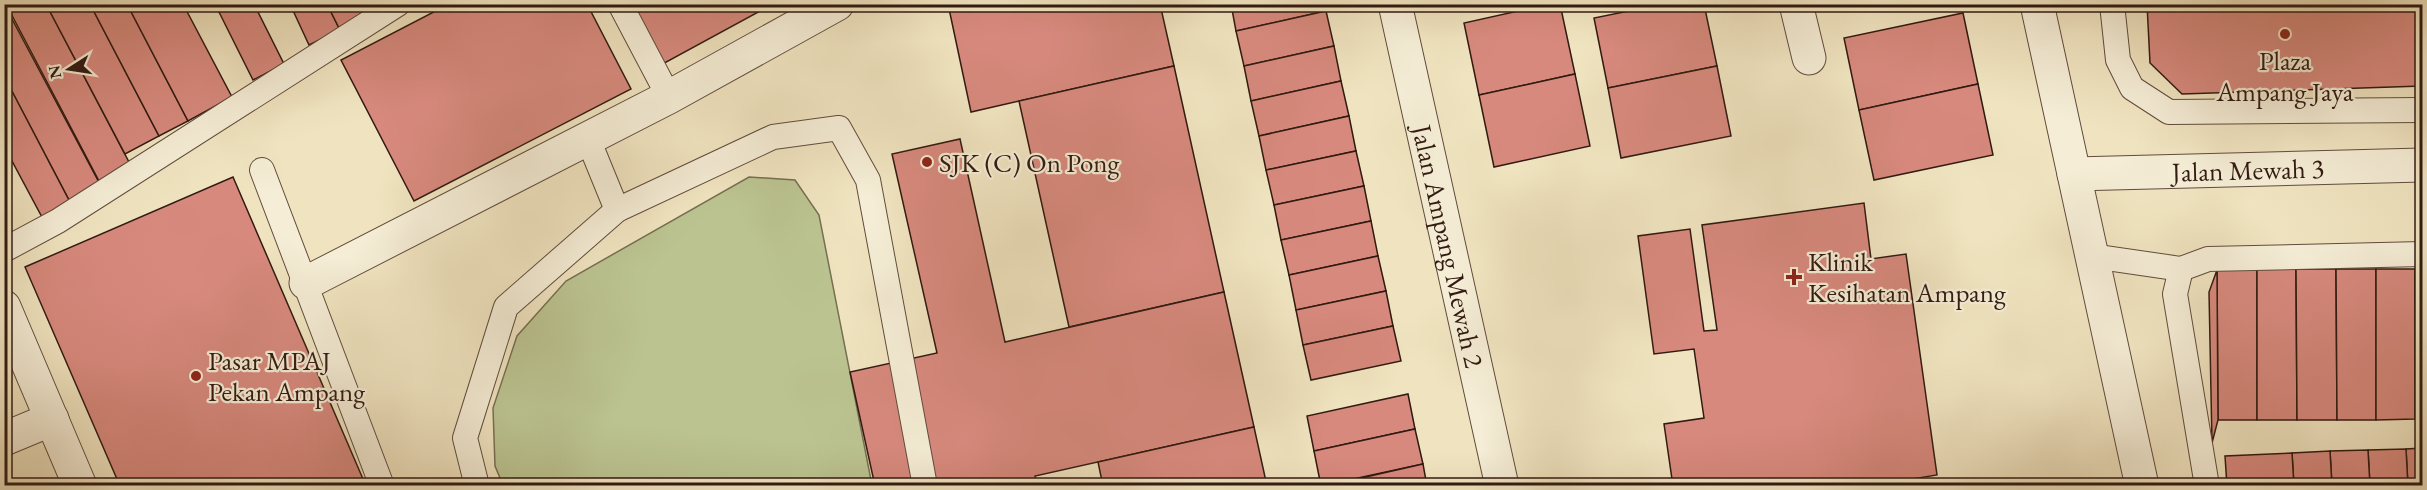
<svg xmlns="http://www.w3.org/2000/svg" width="2427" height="490" viewBox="0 0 2427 490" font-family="'EB Garamond',serif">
  <rect width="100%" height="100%" fill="#f0e4c0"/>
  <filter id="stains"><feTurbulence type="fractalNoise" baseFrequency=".00333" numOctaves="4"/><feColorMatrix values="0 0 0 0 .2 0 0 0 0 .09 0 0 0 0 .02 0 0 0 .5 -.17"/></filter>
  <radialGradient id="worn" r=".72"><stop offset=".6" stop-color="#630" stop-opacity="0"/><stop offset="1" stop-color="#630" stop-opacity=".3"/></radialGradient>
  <path fill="#bbc491" stroke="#766f51" stroke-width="1.5" d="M749 177 795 180 819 215 872 485H503L495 466 493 408 517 336 566 281Z"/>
  <g fill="#d7897d" stroke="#311a11" stroke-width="1.5">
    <path d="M4 4 102 188 71 204 4 76Z"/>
    <path d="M6 4H46L130 164 99 181Z"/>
    <path d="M46 4H90L159 136 125 154Z"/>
    <path d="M90 4H127L188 121 159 136Z"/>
    <path d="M127 4H183L232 97 188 121Z"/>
    <path d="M215 4H254L284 64 253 80Z"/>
    <path d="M290 4H327L340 30 309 45Z"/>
    <path d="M327 4H370L375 14 340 30Z"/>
    <path d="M449 4H587L631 89 414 201 341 60Z"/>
    <path d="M627 4H773L659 66Z"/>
    <path d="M948 4H1160L1174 66 971 112Z"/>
    <path d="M1231 4H1325L1326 11 1236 31Z"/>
    <path d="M1550 4H1560L1575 74 1479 95 1464 23Z"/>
    <path d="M1663 4H1704L1717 66 1608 88 1594 18Z"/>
    <path d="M2147 4H2422V86L2182 94 2150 63Z"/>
    <path d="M1326 11 1334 46 1244 66 1236 31Z"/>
    <path d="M1963 13 1978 84 1859 110 1844 38Z"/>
    <path d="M1334 46 1341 81 1251 101 1244 66Z"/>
    <path d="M1174 66 1224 292 1069 327 1019 101Z"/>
    <path d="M1717 66 1731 136 1621 158 1608 88Z"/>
    <path d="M1575 74 1590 146 1494 167 1479 95Z"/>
    <path d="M4 76 71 204 43 219 4 146Z"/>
    <path d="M1341 81 1349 116 1259 136 1251 101Z"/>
    <path d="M1978 84 1993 155 1874 180 1859 110Z"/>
    <path d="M1349 116 1356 151 1266 170 1259 136Z"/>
    <path d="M960 139 1005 342 1224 292 1254 427 1035 476 1037 486H875L850 372 937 353 892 154Z"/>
    <path d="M1356 151 1364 186 1274 205 1266 170Z"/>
    <path d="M233 177 366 486H120L25 267Z"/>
    <path d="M1364 186 1371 221 1281 240 1274 205Z"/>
    <path d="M1864 203 1871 259 1906 254 1937 475 1906 480 1907 486H1673L1664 424 1704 418 1694 349 1654 354 1638 236 1690 229 1704 331 1717 330 1702 225Z"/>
    <path d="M1371 221 1378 256 1289 275 1281 240Z"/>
    <path d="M1378 256 1386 291 1296 310 1289 275Z"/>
    <path d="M2257 269V420H2218L2217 270Z"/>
    <path d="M2257 269H2296L2297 420H2257Z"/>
    <path d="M2296 269H2336L2337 420H2297Z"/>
    <path d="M2336 269H2376V420H2337Z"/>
    <path d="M2376 269H2415V419L2376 420Z"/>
    <rect x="2415" y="269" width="7" height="150"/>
    <path d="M2217 270 2218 420 2212 443 2209 292Z"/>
    <path d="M1386 291 1393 326 1303 345 1296 310Z"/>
    <path d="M1393 326 1401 361 1311 380 1303 345Z"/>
    <path d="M1408 394 1415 429 1314 451 1307 416Z"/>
    <path d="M1254 427 1267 486H1103L1098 462Z"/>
    <path d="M1415 429 1423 464 1321 486 1314 451Z"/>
    <path d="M2422 448V486H2408L2406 449Z"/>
    <path d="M2406 449 2408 486H2370L2368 450Z"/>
    <path d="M2368 450 2370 486H2332L2330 451Z"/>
    <path d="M2330 451 2332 486H2294L2292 453Z"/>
    <path d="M2292 453 2294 486H2227L2225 456Z"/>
    <path d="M1423 464 1427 486H1326Z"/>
  </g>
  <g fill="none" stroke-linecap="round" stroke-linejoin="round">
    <g stroke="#614c3d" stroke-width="26">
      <g id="service">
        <path d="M620 4 669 97"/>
        <path d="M2112 4 2118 60 2132 88 2169 112 2422 110"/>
        <path d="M588 139 617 210"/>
        <path d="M262 170 382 486"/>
        <path d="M4 250 58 221 398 4"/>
        <path d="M2092 256 2181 269"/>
        <path d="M477 486 465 438 506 307 617 210 773 137 839 128 868 180 925 486"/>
        <path d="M2207 486 2175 294 2181 269 2208 259 2422 254"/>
      </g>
    </g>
    <g stroke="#614c3d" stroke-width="35">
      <g id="minor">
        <path id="s1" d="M1395 4 1502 486"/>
        <path d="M1796 4 1809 58"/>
        <path d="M2037 4 2142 486"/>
        <path id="s2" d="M2074 174 2422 165"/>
        <path d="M306 283 669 97 837 4"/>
        <path d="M4 307 80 486"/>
        <path d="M4 439 52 419"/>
      </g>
    </g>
    <use href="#service" stroke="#f5edd6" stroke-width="24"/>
    <use href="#minor" stroke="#f5edd6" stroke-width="33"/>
  </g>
  <g fill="#8f2418" stroke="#f5edd6" stroke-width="2">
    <circle cx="2285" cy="34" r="6"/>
    <circle cx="927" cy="162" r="6"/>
    <path d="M1791 268h6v6h6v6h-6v6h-6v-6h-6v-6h6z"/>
    <circle cx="196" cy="376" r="6"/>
  </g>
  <g text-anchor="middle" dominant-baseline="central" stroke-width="4.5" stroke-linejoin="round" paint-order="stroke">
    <g font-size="27" fill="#311a11" stroke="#f5edd6" text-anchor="start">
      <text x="2285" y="60" text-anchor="middle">Plaza<tspan x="2285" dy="31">Ampang Jaya</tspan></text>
      <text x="939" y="162">SJK (C) On Pong</text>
      <text x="1808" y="261">Klinik<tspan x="1808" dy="31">Kesihatan Ampang</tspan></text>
      <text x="208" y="360">Pasar MPAJ<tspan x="208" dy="31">Pekan Ampang</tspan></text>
    </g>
    <g font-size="27" fill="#311a11" stroke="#f5edd6">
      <text stroke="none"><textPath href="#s2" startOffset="174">Jalan Mewah 3</textPath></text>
      <text stroke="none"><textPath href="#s1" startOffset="248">Jalan Ampang Mewah 2</textPath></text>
    </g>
  </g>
  <rect width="2427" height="490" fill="none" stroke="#f0e4c0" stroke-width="24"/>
  <rect x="6" y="6" width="2415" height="478" fill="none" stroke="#311a11" stroke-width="3"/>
  <rect x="12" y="12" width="2403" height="466" fill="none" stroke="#311a11" stroke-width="1.5"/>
  <g transform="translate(69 69) rotate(258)" stroke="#f5edd6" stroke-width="4.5" paint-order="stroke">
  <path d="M0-4.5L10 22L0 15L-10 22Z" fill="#311a11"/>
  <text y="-9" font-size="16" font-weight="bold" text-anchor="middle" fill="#311a11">N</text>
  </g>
  <rect width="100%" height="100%" filter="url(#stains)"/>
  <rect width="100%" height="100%" fill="url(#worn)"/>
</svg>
